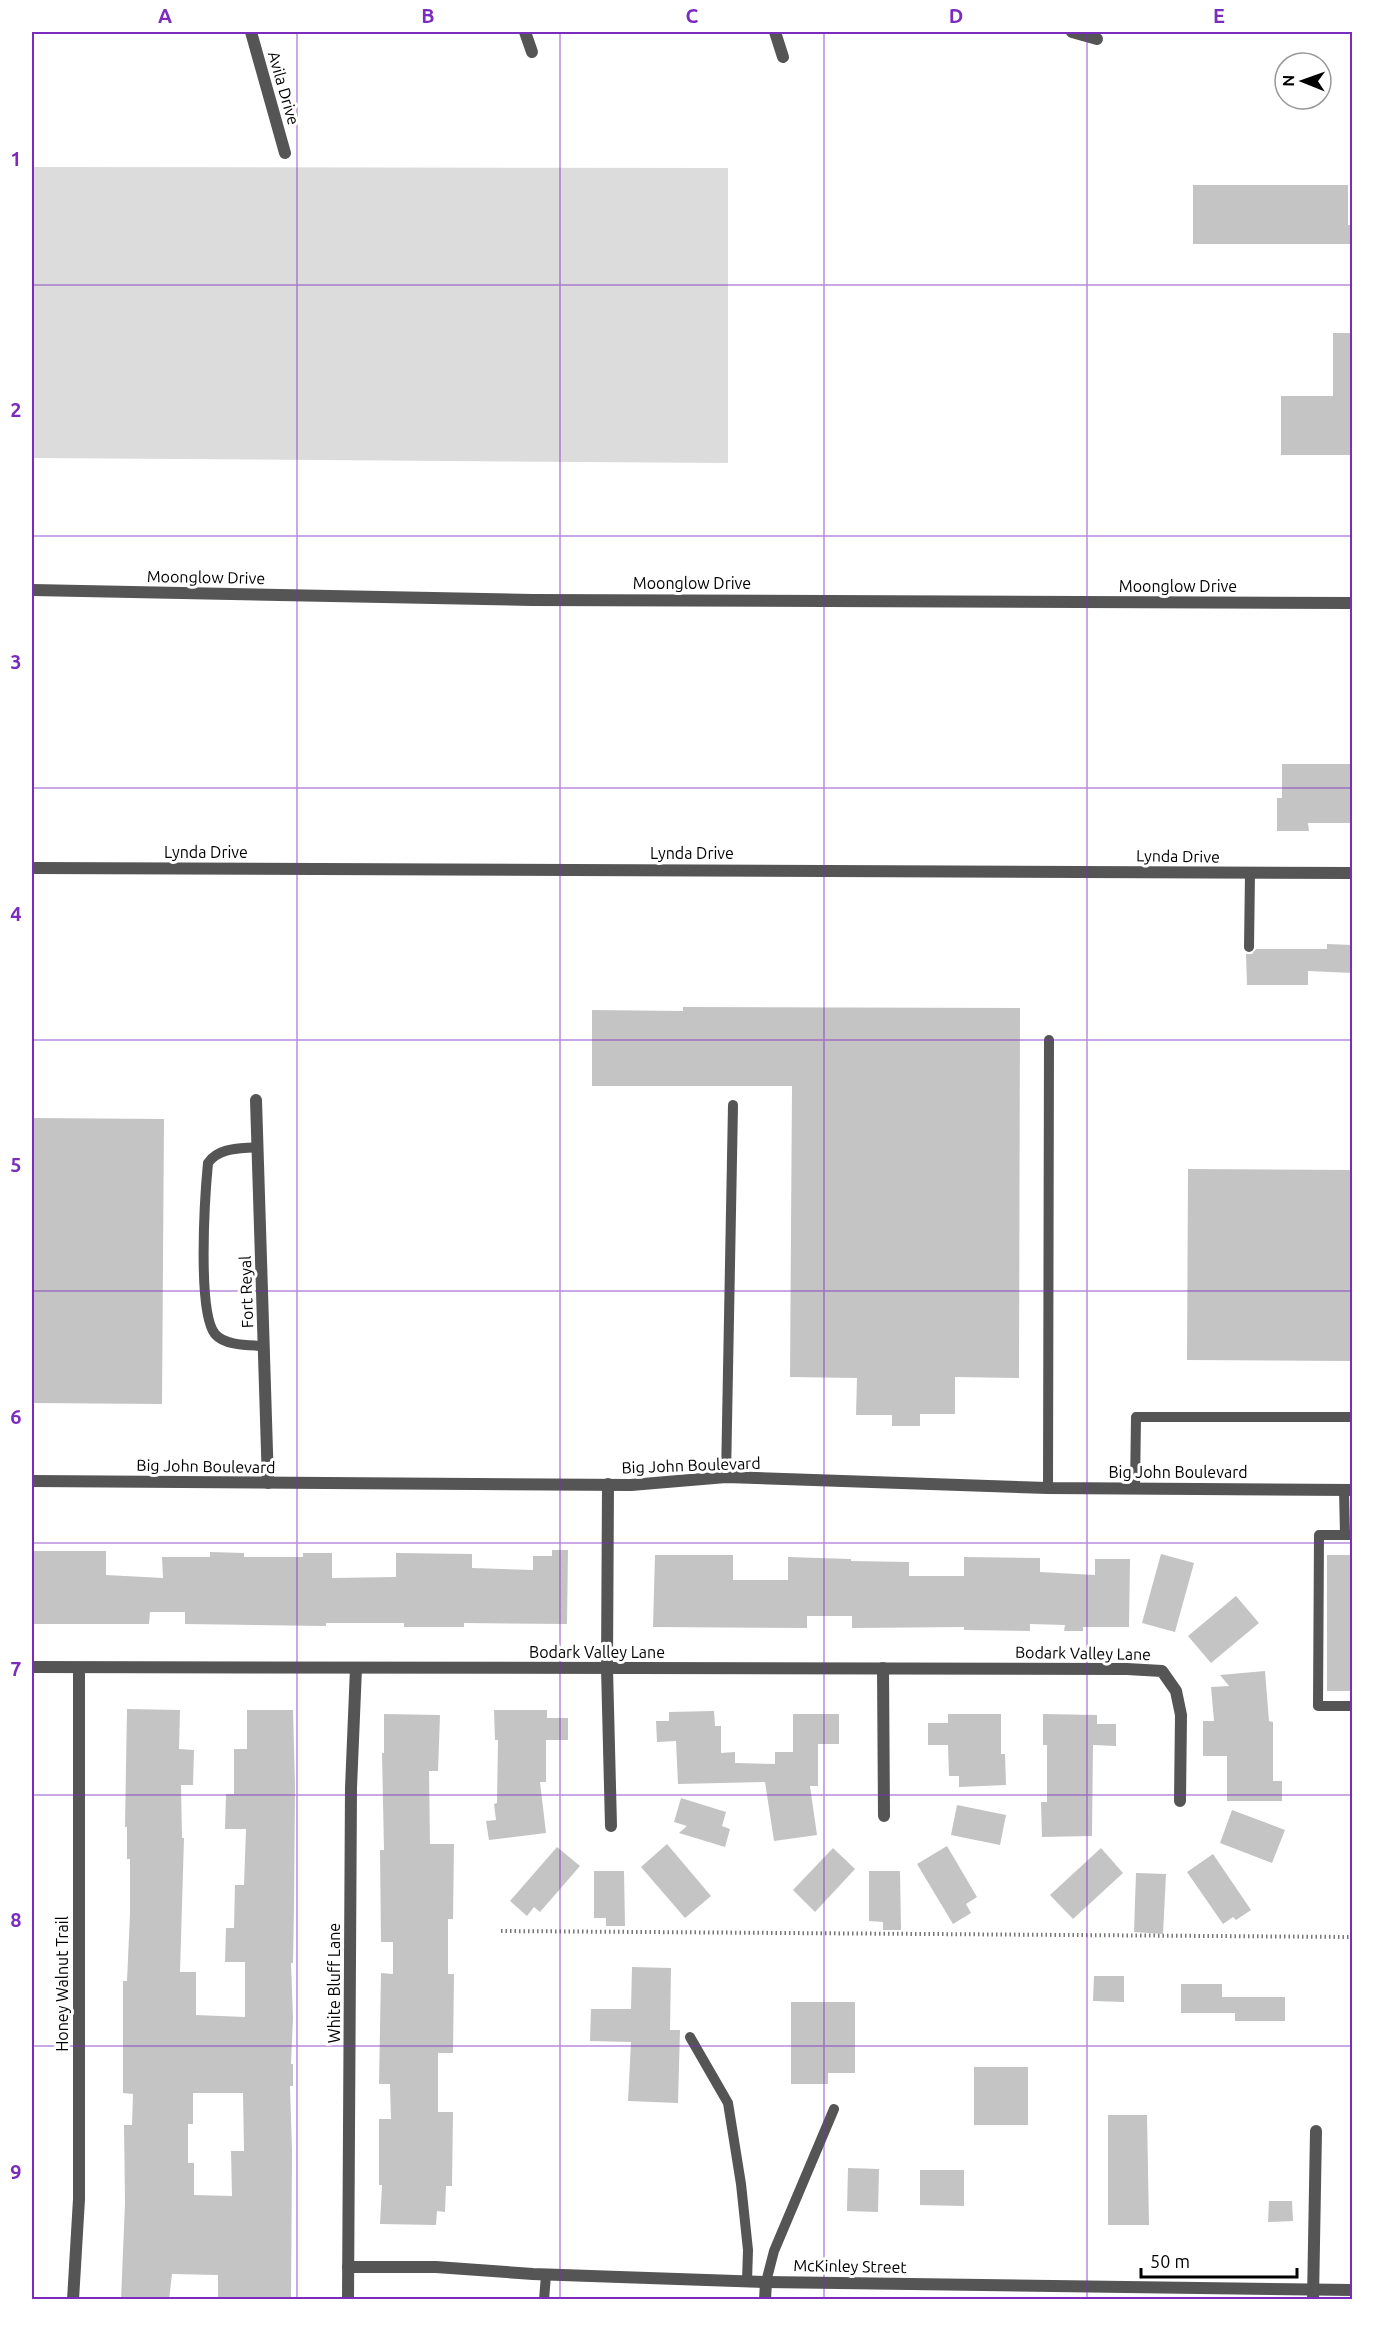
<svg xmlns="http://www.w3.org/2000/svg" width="1384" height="2331" viewBox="0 0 1384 2331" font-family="Ubuntu,sans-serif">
  <rect width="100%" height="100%" fill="#fff"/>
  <path fill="#dcdcdc" d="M32 167 728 168V463L32 458Z"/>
  <g fill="#c4c4c4" fill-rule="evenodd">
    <path d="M1193 185H1348V225H1353V244H1193Z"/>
    <path d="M1333 333H1353V455H1281V396H1333Z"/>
    <path d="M1282 764H1353V823H1308L1309 831H1277V798H1282Z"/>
    <path d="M1327 944 1353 945V973L1308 971V985H1247L1246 954H1252L1256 949H1327Z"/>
    <path d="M683 1007 1020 1008 1019 1378 955 1377V1414H920V1426H892V1415H856L857 1378 790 1377 792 1086H592V1010L683 1011Z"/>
    <path d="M32 1118 164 1119 162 1404 32 1403Z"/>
    <path d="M1188 1169 1353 1170V1361L1187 1360Z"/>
    <path d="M552 1550H568L567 1624 464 1623V1627H404V1623H326V1626L185 1624V1612H150L149 1624H32V1551H106V1575L163 1578 162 1557H210V1552L244 1553V1557H303V1553H332V1578L396 1577V1553L472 1554V1568L533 1570V1556H552Z"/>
    <path d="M1161 1554 1194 1563 1175 1632 1142 1623Z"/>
    <path d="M655 1555H733V1580H788V1557L851 1559V1561L909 1562V1576H964V1557L1040 1558V1572L1095 1575V1559H1130L1129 1627H1083V1631H1064L1065 1625 1030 1624V1631L964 1630V1627L852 1628V1616H807V1628L653 1627Z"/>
    <rect x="1327" y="1555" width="26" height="136"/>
    <path d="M1236 1596 1259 1623 1211 1663 1188 1636Z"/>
    <path d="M1265 1671 1269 1721 1273 1722V1781H1282V1801H1227V1756H1203V1721H1214L1211 1687 1229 1686 1220 1675Z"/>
    <path d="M127 1709 180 1710 179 1749 194 1750 193 1785H181L182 1838H184L180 1972H196V2015L245 2017V1962H225L226 1928H234L235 1885H244L246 1829H225L226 1794H234V1749H247V1710H293L295 1785 294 1907 293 1963H291L293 2018 291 2064H293V2086H290L292 2151 291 2300H218V2275L172 2274 169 2300H121L125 2203 124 2125H132L133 2094 123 2093V1981H127L130 1914V1859H127V1827H125ZM193 2093H243L244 2151H231L232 2196 194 2195V2163H188V2124H193Z"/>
    <path d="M494 1710H547V1718H568V1740H546V1782H540L546 1833 489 1840 486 1821 496 1820 494 1804 497 1803 498 1740H495Z"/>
    <path d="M714 1711 715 1726H721V1753L735 1752V1763L775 1764V1752H793V1714H839V1744H818V1786H810L817 1835 774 1841 765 1782 678 1784 676 1741 657 1742 656 1721H669V1712Z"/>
    <path d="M384 1714 440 1715 438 1771H429L430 1844H454L453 1919H448V1974H454L453 2053H438V2112H453L452 2186H446L445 2212 437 2211 436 2225 380 2224 382 2185H379V2119H391L390 2084H379L381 1973 393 1974V1942H381L380 1850H384L382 1753H384Z"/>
    <path d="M948 1714H1001V1754H1005L1006 1785 959 1787V1776H949L948 1745H928V1723H948Z"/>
    <path d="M1043 1714 1097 1715V1724H1116V1746L1093 1745 1092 1836 1042 1837 1041 1802H1047V1745H1043Z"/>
    <path d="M681 1798 726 1812 722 1826 730 1829 725 1847 679 1833 687 1826 674 1822Z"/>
    <path d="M957 1805 1006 1815 1000 1845 951 1835Z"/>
    <path d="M1232 1810 1285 1830 1272 1863 1220 1843Z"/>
    <path d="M667 1844 711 1896 685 1918 641 1867Z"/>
    <path d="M947 1846 977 1897 966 1904 971 1913 953 1924 917 1864Z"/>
    <path d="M557 1847 580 1866 540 1912 534 1907 527 1916 510 1901Z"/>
    <path d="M833 1848 855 1869 815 1912 793 1890Z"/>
    <path d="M1101 1848 1123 1873 1073 1919 1050 1895Z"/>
    <path d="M1213 1854 1251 1910 1236 1920 1233 1917 1223 1924 1187 1872Z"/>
    <path d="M594 1871H624L625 1926H606V1918H594Z"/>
    <path d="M869 1871H900L901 1930H883V1922L869 1921Z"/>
    <path d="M1136 1873 1166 1874 1163 1934 1134 1932Z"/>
    <path d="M632 1967 671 1968 670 2030H680L678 2103 628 2101 631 2042 590 2041 591 2009H631Z"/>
    <path d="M1094 1976H1124V2002L1093 2001Z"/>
    <path d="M1181 1984H1222V1997H1285V2021H1235V2013H1181Z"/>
    <path d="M791 2002H855V2073H828V2084H791Z"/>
    <rect x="974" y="2067" width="54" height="58"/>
    <path d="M1108 2115H1147L1149 2225H1108Z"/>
    <path d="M848 2168 879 2169 878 2212 847 2211Z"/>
    <path d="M920 2170H964V2206L920 2205Z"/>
    <path d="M1269 2201H1292L1293 2221 1268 2222Z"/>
  </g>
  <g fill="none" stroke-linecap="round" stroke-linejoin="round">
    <path stroke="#777" stroke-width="4" stroke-dasharray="1.5 3" stroke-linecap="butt" d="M501 1931 1352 1937"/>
    <g stroke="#555" stroke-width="10">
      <path d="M1249 947 1250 873"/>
      <path d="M258 1147C240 1149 219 1147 208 1163 205 1194 197 1312 215 1334 225 1346 249 1345 264 1346"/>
      <path d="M726 1477 733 1105"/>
      <path d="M1048 1488 1049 1040"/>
      <path d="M1135 1489 1136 1417H1352"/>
      <path d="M1344 1489 1345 1535"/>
      <path d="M1352 1535H1319L1318 1706H1352"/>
      <path d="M690 2037 728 2103 741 2184 748 2250 747 2281"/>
      <path d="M766 2282 774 2251 834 2109"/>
      <path d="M544 2300 546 2275"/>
    </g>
    <g stroke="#555" stroke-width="12">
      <path d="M251 32 285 153"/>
      <path d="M525 32 532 52"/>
      <path d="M775 32 783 57"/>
      <path d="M1072 32 1097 39"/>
      <path d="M32 590 532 600 1352 603"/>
      <path d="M32 868 1352 873"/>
      <path d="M256 1100 268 1483"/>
      <path d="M32 1481 631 1485 726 1477 1048 1488 1352 1490"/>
      <path d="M608 1484 607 1668 611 1826"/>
      <path d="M32 1667 1127 1669 1162 1671 1176 1691 1181 1715 1180 1801"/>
      <path d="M883 1668 884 1816"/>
      <path d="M348 2267H436L533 2274 766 2282 1352 2290"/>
      <path d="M73 2300 79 2199V1668"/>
      <path d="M348 2300 351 1788 356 1668"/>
      <path d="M765 2300 766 2282"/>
      <path d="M1313 2300 1316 2131"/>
    </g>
  </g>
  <path fill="none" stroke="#7b2cbf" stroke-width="1.5" stroke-opacity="0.55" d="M297 32V2300M560 32V2300M824 32V2300M1087 32V2300M32 285H1352M32 536H1352M32 788H1352M32 1040H1352M32 1291H1352M32 1543H1352M32 1795H1352M32 2046H1352"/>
  <g text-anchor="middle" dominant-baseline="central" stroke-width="6" stroke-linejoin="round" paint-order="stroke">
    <g font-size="16" fill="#000" stroke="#fff">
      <text transform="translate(284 88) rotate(74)">Avila Drive</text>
      <text transform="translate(206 577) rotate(1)">Moonglow Drive</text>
      <text x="692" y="583">Moonglow Drive</text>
      <text x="1178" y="586">Moonglow Drive</text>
      <text x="206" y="852">Lynda Drive</text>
      <text x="692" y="853">Lynda Drive</text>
      <text transform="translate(1178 856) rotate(1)">Lynda Drive</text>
      <text transform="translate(246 1292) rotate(-92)">Fort Reyal</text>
      <text transform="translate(691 1465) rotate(-2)">Big John Boulevard</text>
      <text transform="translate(206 1466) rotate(1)">Big John Boulevard</text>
      <text x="1178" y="1472">Big John Boulevard</text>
      <text x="597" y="1652">Bodark Valley Lane</text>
      <text transform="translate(1083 1653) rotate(1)">Bodark Valley Lane</text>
      <text transform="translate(334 1983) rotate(-90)">White Bluff Lane</text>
      <text transform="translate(62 1984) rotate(-90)">Honey Walnut Trail</text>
      <text transform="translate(850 2266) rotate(1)">McKinley Street</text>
    </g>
  </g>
  <rect width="1384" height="2331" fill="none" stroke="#ffffff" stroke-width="66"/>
  <g transform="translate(1303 81) rotate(271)"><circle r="28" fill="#ffffff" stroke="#999999" stroke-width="1.5"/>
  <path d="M0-4.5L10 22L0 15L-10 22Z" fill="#000000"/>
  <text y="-9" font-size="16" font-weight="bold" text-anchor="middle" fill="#000000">N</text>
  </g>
  <path d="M1141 2268v9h156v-9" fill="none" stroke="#000000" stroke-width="3"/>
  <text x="1150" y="2268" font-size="18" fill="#000000" stroke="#ffffff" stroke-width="4.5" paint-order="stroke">50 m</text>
  <rect x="33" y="33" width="1318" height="2265" fill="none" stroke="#7b2cbf" stroke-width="2"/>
  <g font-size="20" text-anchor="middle" font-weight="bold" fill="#7b2cbf">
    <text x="165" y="23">A</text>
    <text x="428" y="23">B</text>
    <text x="692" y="23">C</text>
    <text x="956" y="23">D</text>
    <text x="1219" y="23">E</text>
    <text x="16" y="166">1</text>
    <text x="16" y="417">2</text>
    <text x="16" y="669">3</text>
    <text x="16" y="921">4</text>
    <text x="16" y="1172">5</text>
    <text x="16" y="1424">6</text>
    <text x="16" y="1676">7</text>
    <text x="16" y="1927">8</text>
    <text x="16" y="2179">9</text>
  </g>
</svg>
